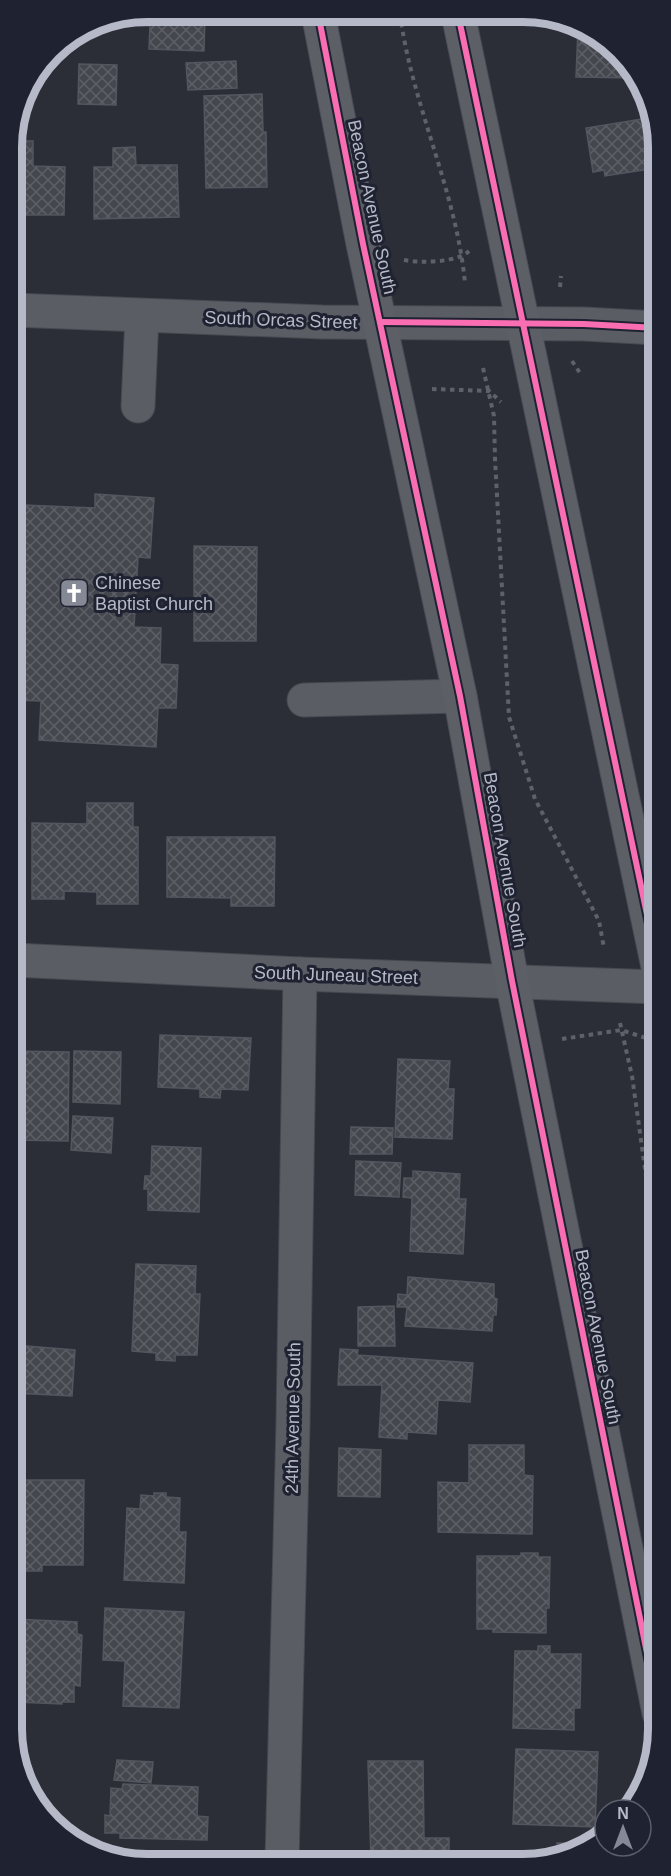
<svg xmlns="http://www.w3.org/2000/svg" width="671" height="1876" viewBox="0 0 671 1876" font-family="Arial,sans-serif">
  <defs>
    <pattern id="building-cross-hatch" width="8" height="8" patternUnits="userSpaceOnUse" patternTransform="scale(1.5)"><rect width="8" height="8" fill="#45474f"/><path d="M0 0l8 8M0 8l8-8" fill="none" stroke="#5e5f67"/></pattern>
  </defs>
  <rect width="100%" height="100%" fill="#2b2e37"/>
  <g fill="url(#building-cross-hatch)" stroke="#53565f" stroke-width="1.5">
    <path d="M148 12H209V16H205L204 51 149 49 150 26 133 25 134 15Z"/>
    <path d="M578 29 619 52 633 78 576 77Z"/>
    <path d="M236 61 237 88 188 90 186 63Z"/>
    <path d="M79 64 117 65 116 105 78 104Z"/>
    <path d="M262 94 263 132H266L267 187 206 188 204 96Z"/>
    <path d="M649 107 656 121V168L605 176 604 170 593 172 586 128 642 119 640 109Z"/>
    <path d="M12 141H33V166L65 167 64 215H15V218H12Z"/>
    <path d="M135 147 136 165H177L179 217 94 219V167H113V148Z"/>
    <path d="M95 494 154 498 150 558 138 557 134 627 161 628 160 664 178 665 176 708H158L156 747 39 740 41 701 13 700V518H23L24 505 95 508Z"/>
    <path d="M194 546 257 547 256 641H194Z"/>
    <path d="M87 803H133V827H138V904H97V892L64 891V899H32V823L87 824Z"/>
    <path d="M167 837H275L274 906H231V898L167 897Z"/>
    <path d="M160 1035 251 1038 248 1090 221 1089 220 1098 200 1097V1089L158 1087Z"/>
    <path d="M14 1051 69 1052 68 1141 14 1140Z"/>
    <path d="M74 1051 121 1052 120 1104 73 1102Z"/>
    <path d="M398 1059 450 1061 448 1089H454L452 1139 395 1137Z"/>
    <path d="M73 1116 113 1118 111 1153 71 1150Z"/>
    <path d="M351 1127 393 1128 392 1154H350Z"/>
    <path d="M152 1146 201 1148 199 1212 148 1210V1189H144L145 1176H151Z"/>
    <path d="M356 1161 401 1163 399 1197 355 1195Z"/>
    <path d="M413 1171 460 1174 459 1199H466L463 1254 410 1251 412 1198 403 1197 404 1178H413Z"/>
    <path d="M136 1264 196 1266 195 1294H200L197 1355H175V1361L156 1360V1353L132 1351Z"/>
    <path d="M408 1277 494 1284V1298L497 1299 496 1315H493L492 1331 405 1326 407 1307H397L398 1294 407 1295Z"/>
    <path d="M394 1306 395 1346H358V1307Z"/>
    <path d="M14 1345 75 1350 72 1396 14 1393Z"/>
    <path d="M340 1349 358 1350 357 1355 473 1363 470 1402 438 1400 436 1434 407 1432V1439L379 1437 382 1385H338Z"/>
    <path d="M469 1445H524V1475L533 1476 532 1534 438 1532V1482L469 1483Z"/>
    <path d="M339 1448 381 1450 380 1497 338 1496Z"/>
    <path d="M14 1480H84L83 1565H42V1571H17V1563H14Z"/>
    <path d="M154 1493H166V1497L180 1498 179 1532H186L184 1583 124 1580 127 1508 140 1509 141 1495 154 1496Z"/>
    <path d="M521 1553H538V1557H550L549 1608H546V1633L493 1632V1629H477V1556H521Z"/>
    <path d="M105 1608 184 1612 179 1708 123 1706 125 1661 103 1660Z"/>
    <path d="M14 1619 77 1622V1634L82 1635 80 1686 74 1685V1702H62V1704L15 1702Z"/>
    <path d="M538 1646H550V1654H581L580 1708H574V1730L513 1728 515 1651H538Z"/>
    <path d="M516 1749 598 1752 595 1827 513 1824Z"/>
    <path d="M117 1760 153 1762 151 1783 114 1780Z"/>
    <path d="M368 1761H423L424 1838H449V1861H371Z"/>
    <path d="M123 1784 198 1787 197 1816 208 1817 207 1840 120 1838V1833H105V1815L110 1816 111 1788 122 1789Z"/>
    <path d="M557 1843 580 1844 557 1858Z"/>
  </g>
  <g fill="none" stroke-linecap="round" stroke-linejoin="round">
    <g stroke="#474950" stroke-width="35">
      <g id="minor">
        <path d="M13 310 322 322 584 324 657 328"/>
        <path d="M138 406 142 316"/>
        <path d="M304 700 460 696"/>
        <path d="M14 960 300 974 658 987"/>
        <path d="M282 1861 293 1424 300 974"/>
      </g>
    </g>
    <g stroke="#494b54" stroke-width="35">
      <g id="major">
        <path d="M318 13 363 244 460 696 512 981 659 1713"/>
        <path d="M458 14 658 967"/>
      </g>
    </g>
    <g stroke="#5e6168" stroke-width="4" stroke-dasharray="4.5 4.5" stroke-linecap="butt">
      <path d="M400 14C412 105 456 190 465 283"/>
      <path d="M404 260C420 263 457 263 469 251"/>
      <path d="M560 287 561 276"/>
      <path d="M572 361 580 373"/>
      <path d="M483 368 494 416 495 459 509 717 535 799 599 921 604 948"/>
      <path d="M432 389 489 391 501 402"/>
      <path d="M620 1023 632 1076 647 1183 649 1376 658 1418"/>
      <path d="M562 1039 621 1030 646 1038"/>
    </g>
    <use href="#minor" stroke="#5b5d65" stroke-width="33"/>
    <use href="#major" stroke="#5d5f67" stroke-width="33"/>
    <g stroke="#1f2331" stroke-width="10">
      <g id="cycleway">
        <path d="M318 13 363 244 460 696 512 981 659 1713"/>
        <path d="M458 14 658 967"/>
        <path d="M380 322 584 324 657 328"/>
      </g>
    </g>
    <use href="#cycleway" stroke="#f96db3" stroke-width="6"/>
  </g>
  <defs>
    <g id="church-square" transform="scale(1.5)"><rect x="-9" y="-9" width="18" height="18" rx="4" fill="#858895" stroke="#1f2331"/><path d="M-1.2-6h2.4v3.5h3.3v2.4h-3.3V6h-2.4V-.1h-3.3v-2.4h3.3Z" fill="#fff"/></g>
  </defs>
  <g fill-rule="evenodd">
    <use href="#church-square" x="74" y="593"/>
  </g>
  <g text-anchor="middle" dominant-baseline="central" stroke-width="6" stroke-linejoin="round" paint-order="stroke">
    <g font-size="18" fill="#b6b9c7" stroke="#1f2331">
      <text transform="translate(372 207) rotate(78)">Beacon Avenue South</text>
      <text transform="translate(281 320) rotate(2)">South Orcas Street</text>
      <text transform="translate(505 860) rotate(80)">Beacon Avenue South</text>
      <text transform="translate(336 975) rotate(2)">South Juneau Street</text>
      <text transform="translate(598 1337) rotate(79)">Beacon Avenue South</text>
      <text transform="translate(293 1418) rotate(-89)">24th Avenue South</text>
    </g>
    <g font-size="18" fill="#b6b9c7" stroke="#1f2331" text-anchor="start">
      <text x="95" y="583">Chinese<tspan x="95" dy="21">Baptist Church</tspan></text>
    </g>
  </g>
  <path d="M0 0H671V1876H0ZM147 22H523A125 125 0 0 1 648 147V1729A125 125 0 0 1 523 1854H147A125 125 0 0 1 22 1729V147A125 125 0 0 1 147 22Z" fill="#1f2331" fill-rule="evenodd"/>
  <path fill="none" stroke="#b6b9c7" stroke-width="8" d="M147 22H523A125 125 0 0 1 648 147V1729A125 125 0 0 1 523 1854H147A125 125 0 0 1 22 1729V147A125 125 0 0 1 147 22Z"/>
  <g transform="translate(623 1828)"><circle r="28" fill="#1f2331" stroke="#5b5f6d" stroke-width="1.5"/>
  <path d="M0-4.5L10 22L0 15L-10 22Z" fill="#858895"/>
  <text y="-9" font-size="16" font-weight="bold" text-anchor="middle" fill="#b6b9c7">N</text>
  </g>
</svg>
